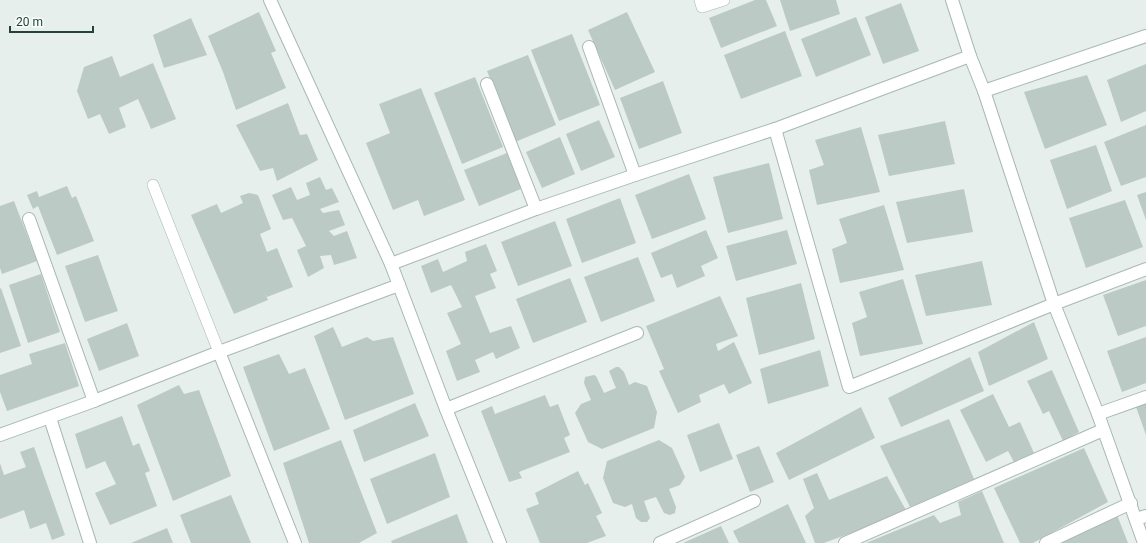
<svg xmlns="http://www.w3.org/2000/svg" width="1146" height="543" viewBox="0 0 1146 543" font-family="Roboto,sans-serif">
  <rect width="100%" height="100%" fill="#e6efeb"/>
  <g fill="#bbcac4">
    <path d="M755 0H766L777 26 721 48 709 18Z"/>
    <path d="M780 0H836L840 14 790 31Z"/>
    <path d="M901 3 919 51 883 64 865 17Z"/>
    <path d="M259 12 276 51 271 53 286 88 236 110 223 72 208 36Z"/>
    <path d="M627 12 655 72 615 90 588 30Z"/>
    <path d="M856 17 871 55 816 77 801 39Z"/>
    <path d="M191 18 207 55 164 68 153 35Z"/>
    <path d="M785 31 802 76 741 99 724 55Z"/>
    <path d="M572 34 600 105 559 121 531 50Z"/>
    <path d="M528 55 556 125 515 142 487 71Z"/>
    <path d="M112 56 120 77 153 63 176 119 151 129 138 99 119 108 126 127 109 134 100 114 88 119 77 91 84 67Z"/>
    <path d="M1146 64V111L1121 122 1107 80Z"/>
    <path d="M1087 75 1107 125 1045 149 1024 92Z"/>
    <path d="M475 77 503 147 462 164 434 93Z"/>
    <path d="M663 81 682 133 639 149 620 98Z"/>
    <path d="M421 88 465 200 424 216 418 200 393 210 366 143 390 133 379 104Z"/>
    <path d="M288 103 300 135 307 134 318 160 277 181 273 168 260 171 236 125Z"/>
    <path d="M599 120 615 157 581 171 566 134Z"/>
    <path d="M945 121 955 164 889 176 878 135Z"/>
    <path d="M1146 125V177L1121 186 1104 142Z"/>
    <path d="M861 127 880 192 817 205 809 170 824 165 815 140Z"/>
    <path d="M560 137 575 174 542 188 526 152Z"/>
    <path d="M1096 145 1112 191 1067 209 1050 160Z"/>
    <path d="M507 153 521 189 479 206 464 170Z"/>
    <path d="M769 163 783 219 728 233 713 177Z"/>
    <path d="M689 174 706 219 652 239 635 195Z"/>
    <path d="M320 177 326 190 332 188 339 202 320 209 323 213 339 210 345 225 329 231 334 236 347 231 357 258 334 265 331 255 320 256 324 268 308 277 297 250 306 246 292 218 283 220 272 195 291 187 297 200 310 195 306 183Z"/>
    <path d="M67 186 72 198 76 196 94 241 57 255 38 206 33 209 27 195 37 191 39 197Z"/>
    <path d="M964 189 973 232 907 243 896 202Z"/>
    <path d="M1146 192V220L1137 195Z"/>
    <path d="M249 193 258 195 271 229 260 234 267 252 277 248 293 287 267 297 264 291 268 300 234 314 191 215 217 204 221 213 243 203 240 196Z"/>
    <path d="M620 198 636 243 582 263 566 219Z"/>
    <path d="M1125 200 1143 247 1086 268 1069 218Z"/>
    <path d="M14 201 37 261 2 274 0 268V206Z"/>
    <path d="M884 205 904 270 840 283 832 249 847 243 839 219Z"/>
    <path d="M555 221 572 266 518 286 501 242Z"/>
    <path d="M706 230 718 258 701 266 705 276 677 288 672 274 661 278 651 253Z"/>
    <path d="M787 230 797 264 736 281 726 246Z"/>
    <path d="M486 244 497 271 490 274 496 288 475 296 490 333 511 326 520 348 496 359 493 352 475 360 480 372 457 381 446 351 461 344 447 313 462 307 451 285 431 293 421 266 438 259 443 272 467 261 465 252Z"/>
    <path d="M98 255 118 311 85 322 65 266Z"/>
    <path d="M638 257 655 301 601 322 584 277Z"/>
    <path d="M982 261 992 305 926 316 915 275Z"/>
    <path d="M41 274 60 332 28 343 9 285Z"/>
    <path d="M570 278 587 322 533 343 516 299Z"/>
    <path d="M903 279 923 344 860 356 852 323 867 317 859 292Z"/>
    <path d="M1146 280V326L1118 336 1103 295Z"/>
    <path d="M801 283 815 339 759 355 746 298Z"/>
    <path d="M1 288 21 346 0 353V289Z"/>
    <path d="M720 296 738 336 716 344 718 351 734 342 752 383 729 394 724 384 699 395 701 402 678 413 659 371 664 369 646 326Z"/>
    <path d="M1034 322 1048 359 989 386 978 352Z"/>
    <path d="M127 323 139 356 99 371 87 339Z"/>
    <path d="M333 327 342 347 367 337 373 341 393 337 414 394 345 420 314 336Z"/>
    <path d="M1146 337V383L1122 392 1107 351Z"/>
    <path d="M65 343 79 386 7 411 0 392V375L32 364 29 354Z"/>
    <path d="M820 350 829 386 768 404 760 369Z"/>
    <path d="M279 354 289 374 305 368 330 429 274 451 243 367Z"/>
    <path d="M970 357 984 391 901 427 888 398Z"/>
    <path d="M616 367H619L624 372 629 385 635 382 647 386 657 412 654 428 602 449 588 442 575 413 581 404 591 400 584 383 585 377 594 375 596 376 604 393 616 388 609 371Z"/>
    <path d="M1052 370 1079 432 1063 441 1049 411 1043 414 1027 381Z"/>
    <path d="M179 385 184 394 199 390 231 476 173 501 137 405Z"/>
    <path d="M993 394 1009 427 1020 422 1034 453 1014 462 1008 451 986 462 960 410Z"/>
    <path d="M545 395 550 407 558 404 570 435 564 438 570 452 519 472 522 478 509 482 481 411 492 406 495 414Z"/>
    <path d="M415 403 429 436 364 462 353 430Z"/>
    <path d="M1146 403V435L1136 407Z"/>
    <path d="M861 407 875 438 789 480 776 453Z"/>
    <path d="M122 416 133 446 139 443 150 471 145 473 157 506 110 525 95 493 116 484 105 461 86 469 75 434Z"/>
    <path d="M949 419 974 479 910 507 880 446Z"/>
    <path d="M719 423 733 459 700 472 687 435Z"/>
    <path d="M341 440 377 533 359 543H309L283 463Z"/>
    <path d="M659 440 672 448 685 477 680 485 669 489 676 507 675 513 670 515 664 513 656 497 644 501 650 518 647 522H641L636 518 632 504 625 507 613 503 603 478 607 461Z"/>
    <path d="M759 446 774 482 750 492 736 455Z"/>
    <path d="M34 447 65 535 52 540 46 523 30 529 24 510 0 519V463L4 475 26 467 20 452Z"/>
    <path d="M1084 448 1108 502 1033 543H1020L994 488Z"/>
    <path d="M435 453 450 497 387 524 370 479Z"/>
    <path d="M578 471 585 485 588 483 602 513 596 516 606 536 587 543H540L526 509 539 504 535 493Z"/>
    <path d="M817 473 829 500 887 476 907 512 824 543H815L805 516 814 508 803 479Z"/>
    <path d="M982 491 1004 543H866L934 515 940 523 961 515 958 502Z"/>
    <path d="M231 495 251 543H191L180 515Z"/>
    <path d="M788 504 806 543H739L733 531Z"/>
    <path d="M457 514 468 543H392L391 541Z"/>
    <path d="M1117 515 1128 543H1057Z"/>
    <path d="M721 526 729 543H683Z"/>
    <path d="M167 528 173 543H131Z"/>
  </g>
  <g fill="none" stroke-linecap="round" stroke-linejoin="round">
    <g stroke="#a8b8b2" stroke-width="12">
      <g id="service">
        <path d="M700 0 702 7 724 0"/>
        <path d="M153 185 219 352"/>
      </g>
    </g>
    <g stroke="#a8b8b2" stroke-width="14">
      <g id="minor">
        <path d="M270 0 391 264 446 409 500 543"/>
        <path d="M589 47 635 175"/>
        <path d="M487 84 536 209"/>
        <path d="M984 91 1146 36"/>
        <path d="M775 129 849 387 1054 304 1146 269"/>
        <path d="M29 219 94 401"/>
        <path d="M391 264 536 209 635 175 775 129 970 56"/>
        <path d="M219 352 295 543"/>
        <path d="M446 409 637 333"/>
        <path d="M1098 414 1146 397"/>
        <path d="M50 418 90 543"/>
        <path d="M0 435 94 401 219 352 399 285"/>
        <path d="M1136 519 1146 516"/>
        <path d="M660 543 754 501"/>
        <path d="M845 543 1103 430"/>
        <path d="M1046 543 1131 503"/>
      </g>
    </g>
    <g stroke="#a8b8b2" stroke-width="14">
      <path id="tertiary" d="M952 0 970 56 984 91 1054 304 1098 414 1144 543"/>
    </g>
    <use href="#service" stroke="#fff" stroke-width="11"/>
    <use href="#minor" stroke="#fff" stroke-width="12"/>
    <use href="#tertiary" stroke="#fff" stroke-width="12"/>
  </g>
  <path d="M10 26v6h83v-6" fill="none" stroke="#24423a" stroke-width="2"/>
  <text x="16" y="26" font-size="12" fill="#24423a" stroke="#f7fbf9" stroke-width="3" paint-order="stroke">20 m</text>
</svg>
